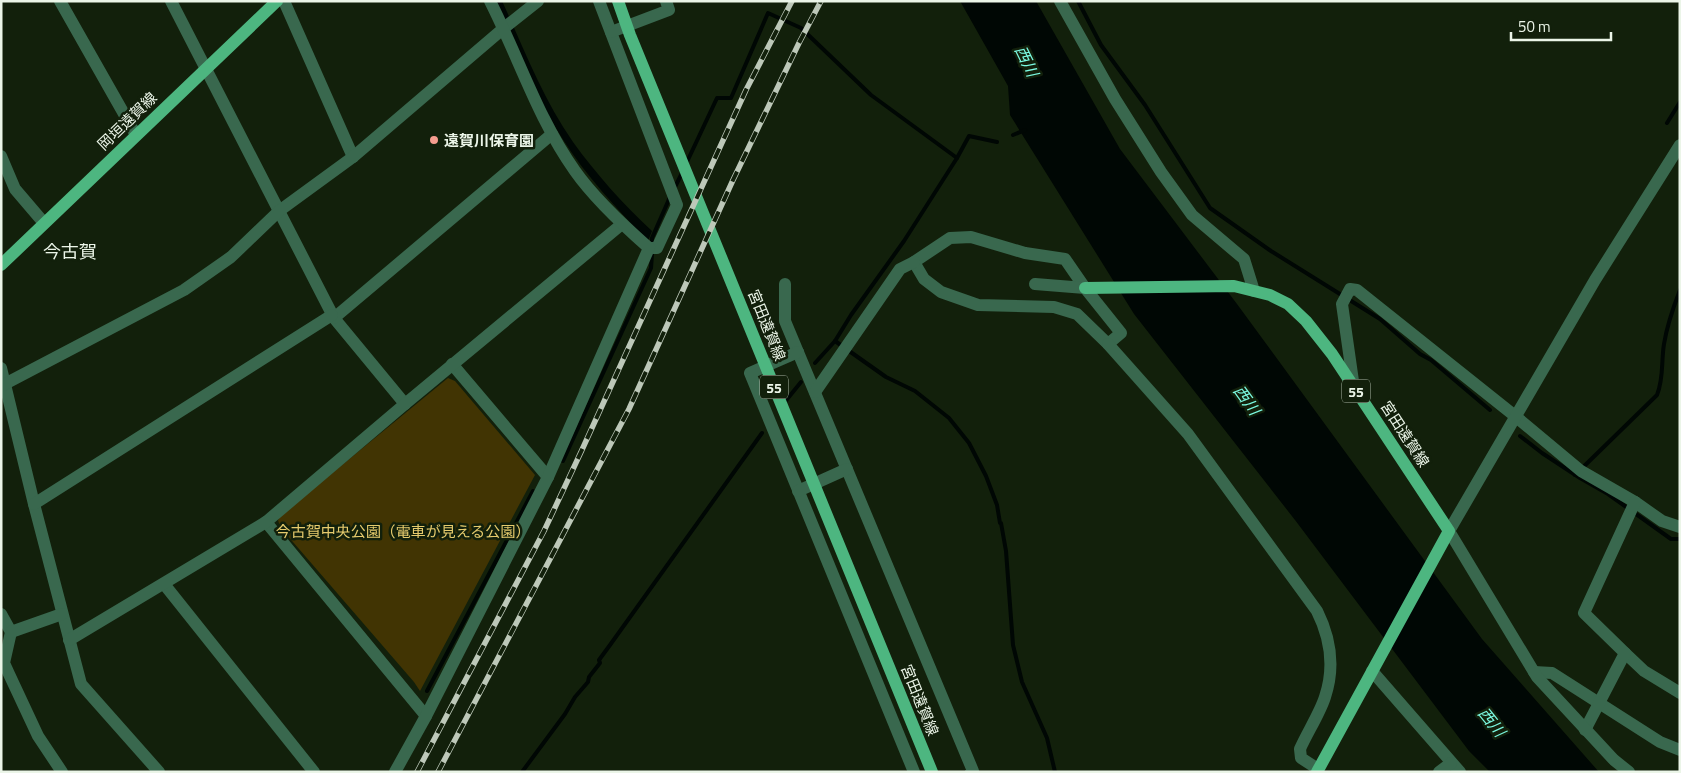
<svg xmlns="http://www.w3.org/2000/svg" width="1681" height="773" viewBox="0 0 1681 773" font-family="'Titillium Web','Noto Sans JP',sans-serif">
  <rect width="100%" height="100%" fill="#12200b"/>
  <path fill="#413403" d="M448 378 455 381 535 475 420 691 414 682 280 527 278 520 281 515Z"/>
  <g fill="#000704">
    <path d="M494 1H502C524 49 543 99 573 142 596 174 623 204 652 231L648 241C617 209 586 176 562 138 535 95 516 47 494 1Z"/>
    <path d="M960 1H1036L1120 149 1237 304 1482 639 1599 772H1490L1469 751 1295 520 1134 314 1010 115 1008 86Z"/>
  </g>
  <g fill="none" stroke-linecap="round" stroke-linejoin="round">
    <g stroke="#000704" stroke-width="4">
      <path d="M1078 1 1101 45 1145 105 1210 208 1271 251 1380 319 1420 354 1431 360 1490 410"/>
      <path d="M1667 123 1680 102"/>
      <path d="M1013 135 1025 130"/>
      <path d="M686 164 717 98H731L768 13 801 28 871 95 957 158"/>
      <path d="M674 189 682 173"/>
      <path d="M652 247V238L670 197"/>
      <path d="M835 341 886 377 915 391 949 418 969 443 986 476 997 505 1000 523H1001L1006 551 1013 645 1022 682 1047 738 1055 772"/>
      <path d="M815 363 835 341 851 315 904 241 957 158 969 136 997 142"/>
      <path d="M784 403 801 382"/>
      <path d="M1520 436 1542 453 1580 478 1608 494 1671 539H1680"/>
      <path d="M563 461 651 268 652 254"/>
      <path d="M1575 475 1657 395C1664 378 1661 362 1664 344 1667 325 1673 308 1680 290"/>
      <path d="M427 691 533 491"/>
      <path d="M522 772 565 714 575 697 588 682 589 677 600 663 599 660 610 645 762 433"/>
    </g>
    <g stroke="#39684e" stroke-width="12">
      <path d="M60 1 136 135"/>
      <path d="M171 1 334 318 405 404"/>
      <path d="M284 1 353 157"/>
      <path d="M599 1 677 205 657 248H649"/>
      <path d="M1060 1 1115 99 1161 172 1192 215 1244 259 1254 291"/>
      <path d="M611 32 669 10 666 1"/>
      <path d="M1 156 15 189 44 223"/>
      <path d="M971 237 1025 253 1065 259 1085 288 1121 333 1108 344 1077 314 1054 307 978 305 941 292 924 279 914 262 950 238Z"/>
      <path d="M785 284V321L973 771 971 772"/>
      <path d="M1035 284 1085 288"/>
      <path d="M334 318 552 134"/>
      <path d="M1108 344 1188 434 1317 611C1331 639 1335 667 1325 697 1320 713 1307 733 1300 749L1301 758 1318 769"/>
      <path d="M798 352 750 373 914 772"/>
      <path d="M452 364 548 477"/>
      <path d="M1 368 34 504 81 684 159 772"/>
      <path d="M1 386 184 290 231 257 279 211 353 157 504 28 538 1"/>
      <path d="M1354 388 1342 304 1350 289 1357 290 1515 416 1581 471 1635 502 1662 521 1680 527"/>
      <path d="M815 392 900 269 914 262"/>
      <path d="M798 491 847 469"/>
      <path d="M34 504 332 315"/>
      <path d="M266 522 426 716"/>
      <path d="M164 584 314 772"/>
      <path d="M1 614 11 632 4 663 9 674 38 736 62 772"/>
      <path d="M11 632 62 614"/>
      <path d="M69 640 266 522 405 404 622 224"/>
      <path d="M1625 653 1644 671 1680 693"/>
      <path d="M1372 671 1460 772"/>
      <path d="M1534 672 1552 673 1660 742 1680 750"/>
      <path d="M1585 730 1625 653 1584 613 1635 502"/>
      <path d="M395 772 426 716 548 477 649 248C624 226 594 198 575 171 538 119 519 58 490 1"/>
      <path d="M1439 772 1451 763"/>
      <path d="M1629 772 1614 760 1537 677 1449 531 1595 280 1680 145"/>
    </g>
    <g stroke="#4db680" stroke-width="12">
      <path d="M618 1 630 35 932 772"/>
      <path d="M1 265 277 1"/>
      <path d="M1085 288 1234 286 1270 295 1288 304 1306 321 1332 354 1449 531 1317 772"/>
    </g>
    <g stroke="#bdc8b9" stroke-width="5.5">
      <g id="rail">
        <path d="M417 772 544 531 581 452 746 90 792 1"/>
        <path d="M438 772 629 409 733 180 799 43 821 1"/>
      </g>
    </g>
    <use href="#rail" stroke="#12200b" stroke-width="4" stroke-dasharray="11" stroke-linecap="butt"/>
  </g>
  <circle fill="#f59d8f" stroke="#12200b" stroke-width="2" cx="434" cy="140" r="5"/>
  <g text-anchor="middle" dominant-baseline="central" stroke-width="5" stroke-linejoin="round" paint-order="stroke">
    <g fill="#12200b" stroke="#aab5a6" stroke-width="1">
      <rect x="760" y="375.5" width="28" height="23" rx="4"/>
      <rect x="1342" y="379.5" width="28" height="23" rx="4"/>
    </g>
    <g font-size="14" font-weight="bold" fill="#ebf5e8">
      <text x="774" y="387">55</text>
      <text x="1356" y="391">55</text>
    </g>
    <g font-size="15" fill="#ebf5e8" stroke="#12200b">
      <text transform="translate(127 121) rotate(-44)">岡垣遠賀線</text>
      <text transform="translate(767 325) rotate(68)">宮田遠賀線</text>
      <text transform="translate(1405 434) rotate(57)">宮田遠賀線</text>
      <text transform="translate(920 700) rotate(68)">宮田遠賀線</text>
    </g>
    <g font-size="15" font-weight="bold" fill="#ebf5e8" stroke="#12200b" text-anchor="start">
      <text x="444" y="140">遠賀川保育園</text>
    </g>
    <g font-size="15" fill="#e6cb6d" stroke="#12200b">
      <text x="403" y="531">今古賀中央公園（電車が見える公園）</text>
    </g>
    <g font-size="16" font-style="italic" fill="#7cfbe3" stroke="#12200b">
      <text transform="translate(1027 61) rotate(64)">西川</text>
      <text transform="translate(1247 400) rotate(54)">西川</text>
      <text transform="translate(1492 722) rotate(51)">西川</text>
    </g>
    <g font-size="18" fill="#ebf5e8" stroke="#12200b">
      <text x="70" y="251">今古賀</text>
    </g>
  </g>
  <rect width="1681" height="773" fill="none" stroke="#ebf5e8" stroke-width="5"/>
  <path d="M1511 32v8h100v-8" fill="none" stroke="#ebf5e8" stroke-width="2.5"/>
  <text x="1518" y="32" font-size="15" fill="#ebf5e8" stroke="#12200b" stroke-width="4" paint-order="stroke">50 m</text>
</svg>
